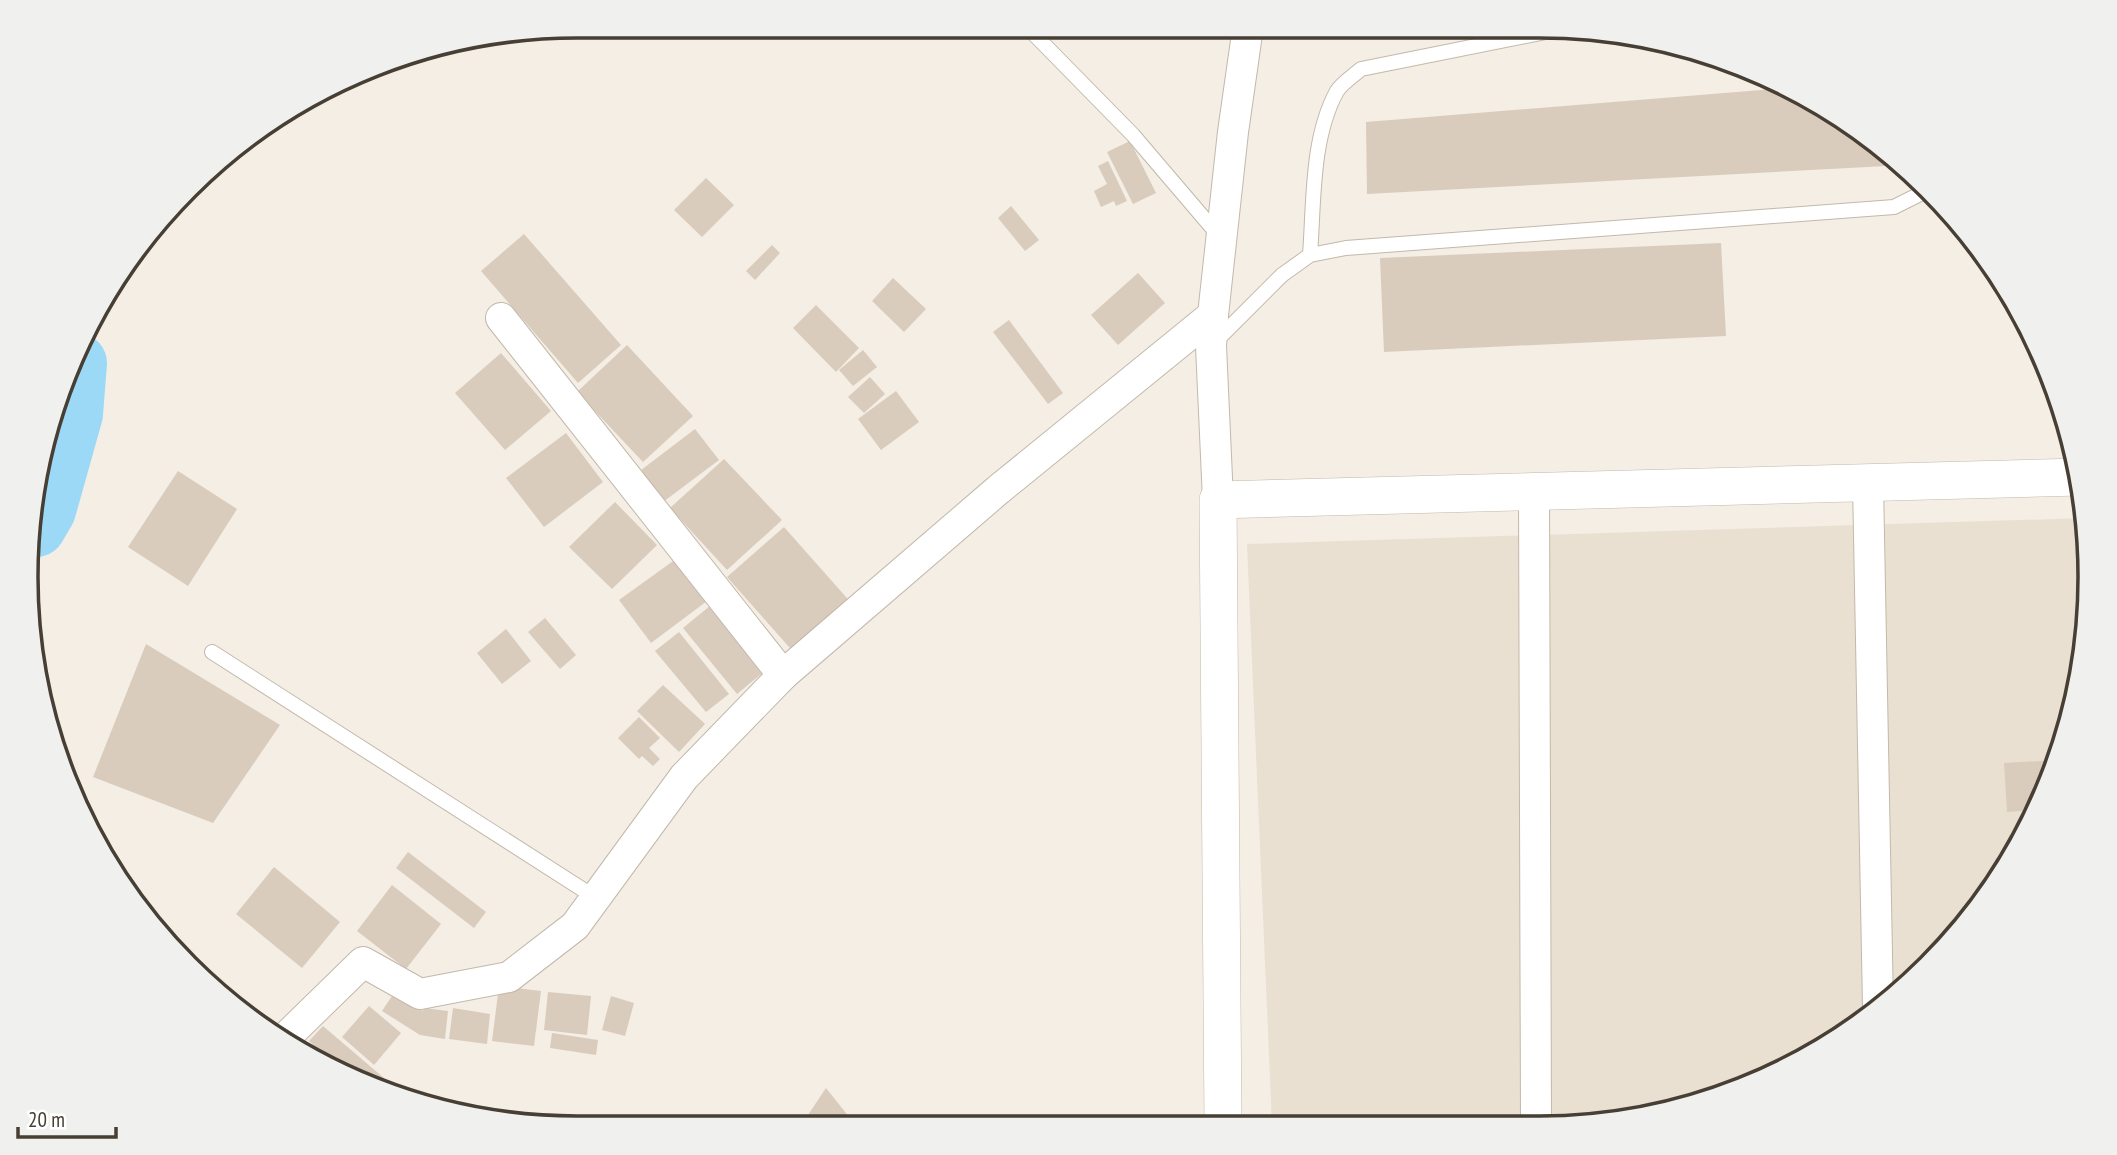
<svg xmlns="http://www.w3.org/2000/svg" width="2117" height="1155" viewBox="0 0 2117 1155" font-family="'PT Sans Narrow',sans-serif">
  <rect width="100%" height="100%" fill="#f4eee5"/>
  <path fill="#e9e0d2" d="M2086 518 2090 541 2086 649 2062 754 2017 853 1954 941 1846 1036 1750 1087 1611 1124 1272 1125 1247 544Z"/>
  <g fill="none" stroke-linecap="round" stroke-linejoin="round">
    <path stroke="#9bd9f7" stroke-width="60" d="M36 527 46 510 73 414 77 363"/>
  </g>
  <g fill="#daccbc">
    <path d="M1785 88 1815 100 1905 165 1367 194 1366 122Z"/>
    <path d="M1130 141 1156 193 1133 204 1107 152Z"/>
    <path d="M1108 161 1127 201 1116 206 1114 201 1101 207 1094 191 1107 184 1098 166Z"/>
    <path d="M706 178 734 205 702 237 674 210Z"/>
    <path d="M1011 206 1039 240 1025 251 998 218Z"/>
    <path d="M524 234 621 345 578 383 481 271Z"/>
    <path d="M1721 243 1726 336 1384 352 1380 258Z"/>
    <path d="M772 245 780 253 755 280 746 271Z"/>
    <path d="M1138 273 1165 303 1118 345 1091 315Z"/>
    <path d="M893 278 926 309 904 332 872 301Z"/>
    <path d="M816 305 859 348 836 372 793 328Z"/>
    <path d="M1009 320 1063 393 1048 404 993 332Z"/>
    <path d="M627 345 693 416 643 462 577 392Z"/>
    <path d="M863 350 877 367 853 386 839 370Z"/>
    <path d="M501 353 551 411 505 450 455 393Z"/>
    <path d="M870 377 885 394 864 413 848 397Z"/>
    <path d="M896 391 919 422 881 450 858 419Z"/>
    <path d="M695 429 719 460 655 508 632 477Z"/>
    <path d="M566 433 603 482 544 527 506 478Z"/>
    <path d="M724 459 782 520 727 570 670 508Z"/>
    <path d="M178 471 237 509 188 586 128 547Z"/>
    <path d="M615 502 657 545 612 589 569 547Z"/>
    <path d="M784 527 854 606 797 656 727 577Z"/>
    <path d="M676 559 707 601 651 643 619 600Z"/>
    <path d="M711 605 765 671 737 694 683 628Z"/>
    <path d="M545 618 576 655 560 669 528 632Z"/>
    <path d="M506 629 531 661 502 684 477 653Z"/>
    <path d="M679 632 729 694 706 712 655 651Z"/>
    <path d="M146 644 280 725 213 823 93 777Z"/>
    <path d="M663 685 705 724 679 752 637 711Z"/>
    <path d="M639 717 660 738 649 748 660 759 653 766 642 756 639 759 618 738Z"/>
    <path d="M2059 760 2036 810 2007 812 2004 763Z"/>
    <path d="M2009 835 2025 836 2017 853 2008 865Z"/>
    <path d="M408 852 486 912 474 928 396 868Z"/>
    <path d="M274 867 340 922 302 968 236 914Z"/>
    <path d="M392 885 441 924 406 969 357 931Z"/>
    <path d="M499 986 541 991 534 1046 492 1041Z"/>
    <path d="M548 992 591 996 587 1035 544 1030Z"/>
    <path d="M394 993 423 1011 424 1008 448 1011 445 1039 420 1035 382 1011Z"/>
    <path d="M611 996 634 1003 625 1036 602 1030Z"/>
    <path d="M369 1006 401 1033 374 1065 342 1037Z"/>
    <path d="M453 1008 490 1014 487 1044 449 1039Z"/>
    <path d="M323 1026 384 1078 377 1086 345 1073 309 1041Z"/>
    <path d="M552 1033 598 1040 596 1055 550 1048Z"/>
    <path d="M826 1088 857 1127H800Z"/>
  </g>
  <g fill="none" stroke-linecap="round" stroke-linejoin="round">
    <g stroke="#c3b8aa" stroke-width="16">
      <g id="service">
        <path d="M1027 27 1133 135 1220 237"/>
        <path d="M1310 255C1314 203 1311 138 1337 91 1342 83 1353 76 1361 69L1570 27"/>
        <path d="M1214 343 1282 275 1310 255 1346 248 1894 207 1922 193 1927 189"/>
        <path d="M212 652 596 898"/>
      </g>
    </g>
    <g stroke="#c3b8aa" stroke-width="32">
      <g id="minor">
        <path d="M501 318 783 675"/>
        <path d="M1868 483 1878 1007"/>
        <path d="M1534 493 1536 1124"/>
        <path d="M1218 500 1211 346 1213 315 1233 132 1248 27"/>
        <path d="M283 1040 363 962 420 994 509 977 575 926 684 777 783 675 998 490 1213 315"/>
      </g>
    </g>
    <g stroke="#c3b8aa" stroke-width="38">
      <path id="tertiary" d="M1223 1125 1218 500 2079 477"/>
    </g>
    <use href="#service" stroke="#fff" stroke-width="14"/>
    <use href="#minor" stroke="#fff" stroke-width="30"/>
    <use href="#tertiary" stroke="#fff" stroke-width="37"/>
  </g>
  <path d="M0 0H2117V1155H0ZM577 38H1539A539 539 0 0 1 2078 577V577A539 539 0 0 1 1539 1116H577A539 539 0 0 1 38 577V577A539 539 0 0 1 577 38Z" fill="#f0f0ef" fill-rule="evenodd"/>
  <path fill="none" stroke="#473e34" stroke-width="3.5" d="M577 38H1539A539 539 0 0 1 2078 577V577A539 539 0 0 1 1539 1116H577A539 539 0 0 1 38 577V577A539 539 0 0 1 577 38Z"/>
  <path d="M18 1127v10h98v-10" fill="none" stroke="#473e34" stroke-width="3.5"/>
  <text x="28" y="1127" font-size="21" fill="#473e34" stroke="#ffffff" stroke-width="5" paint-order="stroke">20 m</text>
</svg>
